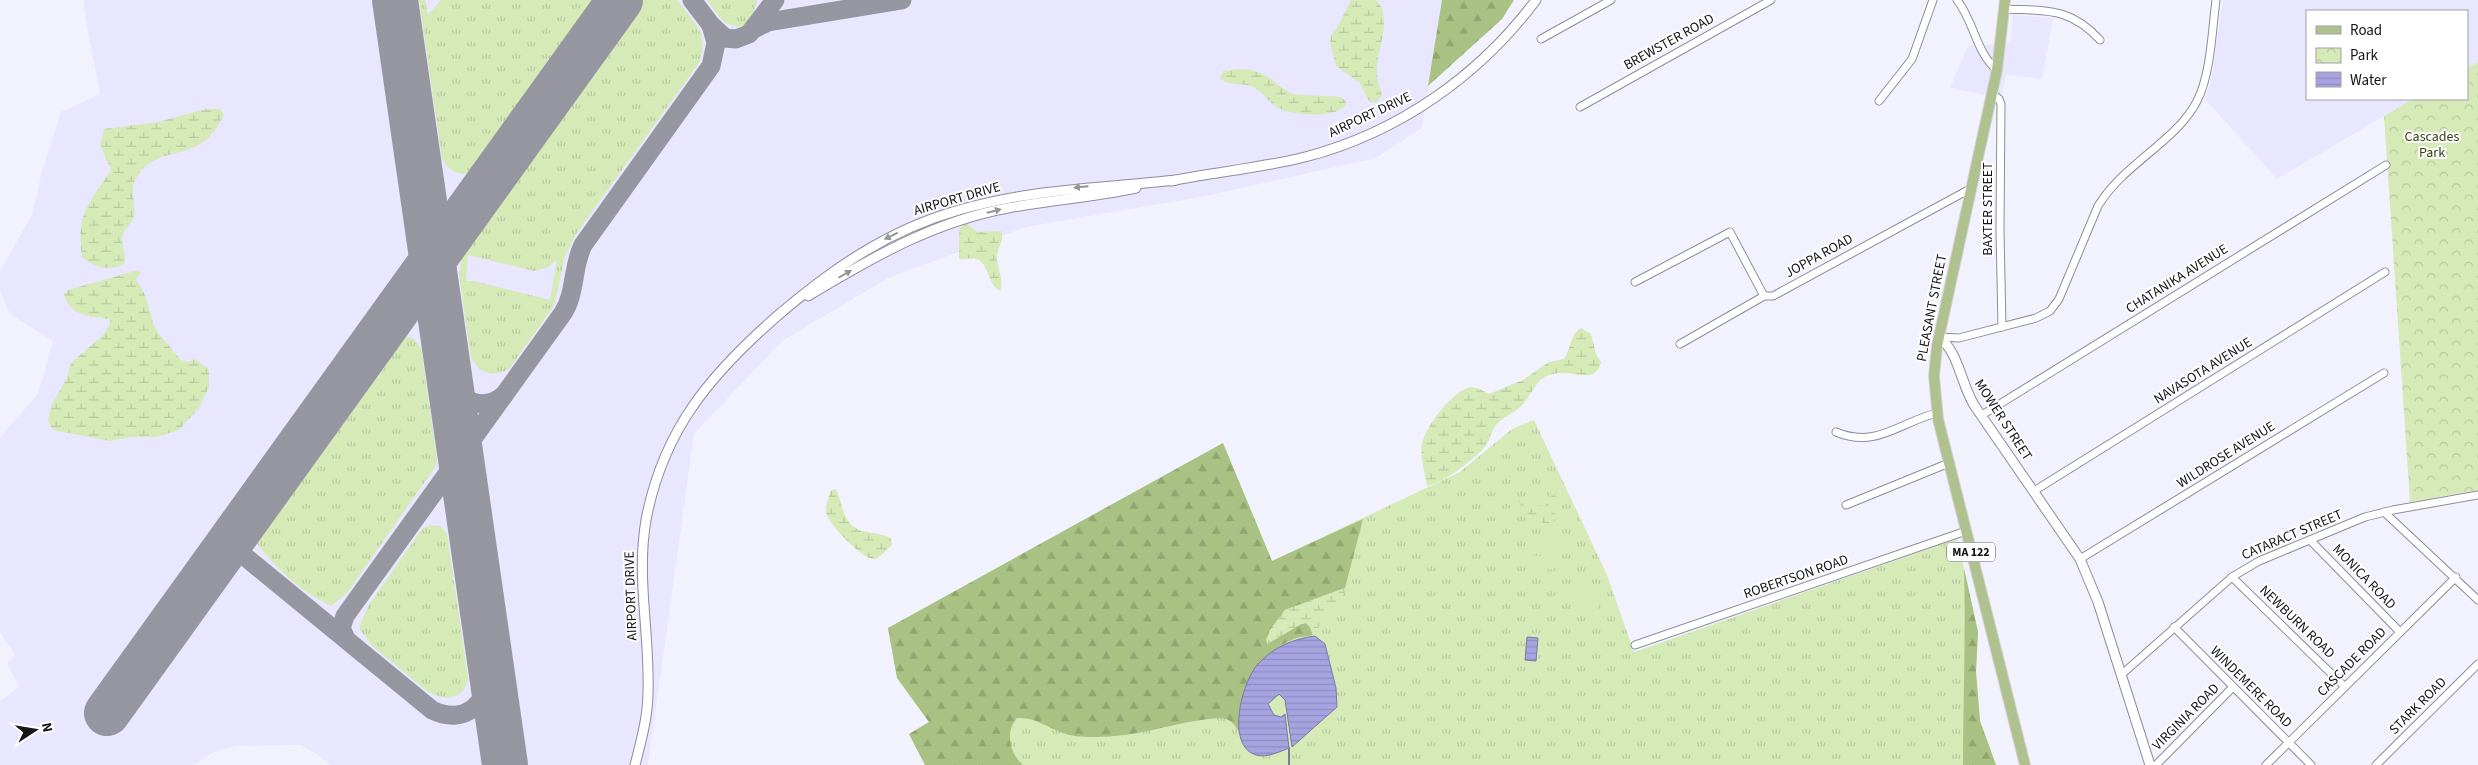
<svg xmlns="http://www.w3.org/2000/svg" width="2478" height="765" viewBox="0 0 2478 765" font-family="'Source Sans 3',sans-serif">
  <defs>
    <pattern id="grass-tufts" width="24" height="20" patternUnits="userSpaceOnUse" patternTransform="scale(1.25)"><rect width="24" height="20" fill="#d6eab8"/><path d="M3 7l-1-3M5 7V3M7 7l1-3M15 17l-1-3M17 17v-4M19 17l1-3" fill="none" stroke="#b7c89e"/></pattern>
    <pattern id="forest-firs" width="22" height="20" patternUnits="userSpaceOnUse" patternTransform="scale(1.25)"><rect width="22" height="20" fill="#a9c183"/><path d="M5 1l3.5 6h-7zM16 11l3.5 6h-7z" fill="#91a571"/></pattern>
    <pattern id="wetland-marsh" width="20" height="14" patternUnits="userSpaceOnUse" patternTransform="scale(1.25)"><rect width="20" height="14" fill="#d6eab8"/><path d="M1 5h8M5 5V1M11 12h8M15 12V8" fill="none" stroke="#b7c89e"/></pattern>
    <pattern id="park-crowns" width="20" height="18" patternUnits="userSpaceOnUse" patternTransform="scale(1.25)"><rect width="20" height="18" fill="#d6eab8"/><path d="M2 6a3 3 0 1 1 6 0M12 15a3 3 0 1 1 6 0" fill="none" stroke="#b7c89e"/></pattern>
    <pattern id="water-rules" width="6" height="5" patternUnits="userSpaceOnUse" patternTransform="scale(1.25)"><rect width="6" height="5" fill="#a7a3e0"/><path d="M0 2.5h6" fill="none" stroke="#8f8bc0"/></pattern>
  </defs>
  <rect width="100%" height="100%" fill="#f2f2ff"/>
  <g fill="#e8e7ff">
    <path d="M84 0H1442L1422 128 1376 158 1206 196 1026 227 888 278 782 341 694 434 648 765H331L317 754 301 745 237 746 214 752 194 765H0V701L19 687 7 663 15 655 0 632V437L38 394 53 341 10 314 0 291V271L32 214 42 171 61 112 100 94 84 10Z"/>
    <path d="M2223 0H2478V62L2467 68V11H2307V99H2413L2277 179 2205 99 2212 77Z"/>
    <path d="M2013 15 2053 18 2042 79 2006 75 2001 98 1950 88 1968 46 2010 43Z"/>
  </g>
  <g fill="url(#grass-tufts)" fill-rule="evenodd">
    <path d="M419 0H425L428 15 441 0H602L483 165C469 179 452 176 442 159Z"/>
    <path d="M641 0H677C694 22 710 34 699 63L576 234 565 256 554 306 509 369 503 372 491 374 480 370 471 358 459 275 464 245ZM468 255 534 271 547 268 557 260 550 300 474 281H466Z"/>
    <path d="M707 0H757L754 11 744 26C724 29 718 14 707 0Z"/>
    <path d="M401 336 413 338 421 348 437 458 436 466 347 593 331 606C300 591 273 566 253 538L388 351Z"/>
    <path d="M1534 420 1607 575 1634 652 1957 539 1978 632 1976 672 1980 721 1996 765H925L909 734 929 722 897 678 888 628 1223 443 1272 561 1460 472 1512 429Z"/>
    <path d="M430 525 440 526 447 534 468 678C465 701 442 702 426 690L372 646 359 628 368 606 422 529Z"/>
  </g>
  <g fill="url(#forest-firs)">
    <path d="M1442 0H1514L1502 19 1428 86Z"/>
    <path d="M1223 443 1272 561 1363 519 1345 588 1285 610 1266 639 1267 644 1301 624 1306 623 1310 627 1313 635C1307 637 1300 636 1294 639 1255 654 1238 692 1239 732 1236 727 1233 721 1226 719 1209 714 1147 733 1124 735 1109 737 1077 739 1063 733 1046 727 1036 717 1017 718 1005 732 1009 752 1023 765H925L909 734 929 722 897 678 888 628Z"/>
    <path d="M1964 568 1978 632 1976 672 1980 721 1996 765H1963C1963 699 1966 634 1964 568Z"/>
  </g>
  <g fill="url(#wetland-marsh)">
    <path d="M1351 0H1376C1394 17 1376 51 1377 72 1377 80 1380 88 1382 95L1376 103 1369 101 1359 82 1336 66 1330 43 1331 35 1337 28Z"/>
    <path d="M1238 69 1252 70 1265 75 1291 94 1340 97 1345 100 1346 104C1340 119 1292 115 1280 109 1270 104 1263 92 1253 87 1243 82 1228 87 1220 78L1223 71Z"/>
    <path d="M206 109H220L224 114C201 167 162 141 138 175 128 189 136 200 134 215 133 225 122 228 122 238 122 248 127 255 124 264 110 272 93 267 82 257 76 213 88 206 111 170L100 145 104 129 158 122Z"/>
    <path d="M965 223 978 232 1001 231C1005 241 996 249 997 259 998 269 1004 281 1000 291 988 286 989 262 976 259 971 257 964 260 959 259V229Z"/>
    <path d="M138 270 141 273 136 278 145 295 154 325 159 334 181 360 188 362 194 359 209 369V387L199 408 179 430 156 437H131L110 441 53 430 48 421 51 406 66 380 71 363 102 336 110 324V319C93 317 70 317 64 295L68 290Z"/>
    <path d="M1581 328 1591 334 1596 354 1601 362C1595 392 1558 357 1537 384 1532 390 1529 397 1524 403 1517 412 1504 416 1497 424 1491 431 1490 441 1484 448 1474 459 1442 484 1427 486 1425 472 1420 458 1422 444 1425 427 1451 394 1467 388 1475 385 1483 391 1489 394L1523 380 1549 362 1564 359C1571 349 1570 334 1581 328Z"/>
    <path d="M1556 479 1555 519 1550 526C1536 519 1521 514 1518 498L1545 507Z"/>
    <path d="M836 489C843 504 843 527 863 531 872 533 883 534 891 538L892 545C889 548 878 559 875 559 864 562 828 523 826 513 825 506 829 496 831 490Z"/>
    <path d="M1345 588 1346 590 1313 635 1310 627 1306 623 1301 624 1267 644 1269 631 1285 610Z"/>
  </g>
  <path fill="url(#park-crowns)" d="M2478 62V490L2410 502 2384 116 2413 99H2467V68Z"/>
  <g fill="#d6eab8">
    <path d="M1534 537 1558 540 1557 551 1532 548Z"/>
    <path d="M1531 555 1556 558 1554 570 1530 566Z"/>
    <path d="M1596 586 1597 598 1573 600 1572 589Z"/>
    <path d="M1598 602 1599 614 1575 616 1573 605Z"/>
  </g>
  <g fill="url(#water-rules)" stroke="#7b78a4">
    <path d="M1315 636 1325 644 1336 688 1337 707 1292 747 1285 700 1279 694 1268 704 1274 715 1281 717 1285 714 1289 748C1279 752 1267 758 1256 755 1225 746 1242 681 1258 664 1274 647 1292 639 1315 636Z"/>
    <path d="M1527 637 1538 638 1536 661 1525 660Z"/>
  </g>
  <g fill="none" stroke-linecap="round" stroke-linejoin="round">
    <path stroke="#7b78a4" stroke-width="2" d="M1289 765V748"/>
    <g stroke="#9696a0" stroke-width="19">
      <path d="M692 0 711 25"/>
      <path d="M754 29 768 22 902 0"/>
      <path d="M450 380C461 401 483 413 504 395"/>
      <path d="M452 464 457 433"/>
      <path d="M464 480 469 449"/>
      <path d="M240 528 237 543 243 555 432 710C465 726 488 703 491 671"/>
      <path d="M219 558 231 553 243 555"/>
      <path d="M346 639 341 628 345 616 563 313C576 293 572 267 583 245L711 66 716 43 711 25 725 38 736 39 749 34 775 0"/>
    </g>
    <g stroke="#9696a0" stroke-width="46">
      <path d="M395 0 505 765"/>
      <path d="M107 713 620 0"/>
    </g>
    <g stroke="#8d8d9b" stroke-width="9">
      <g id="minor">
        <path d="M1957 0C1974 21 1976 53 1997 70"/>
        <path d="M2005 9C2046 11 2070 7 2100 40"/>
        <path d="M1541 39 1611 0"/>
        <path d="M1993 94 1999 99 2001 104 2000 230 2002 327"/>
        <path d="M1879 101 1912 59 1933 0"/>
        <path d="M1580 107 1771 0"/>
        <path d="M1635 282 1730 232 1764 296"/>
        <path d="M1939 337 1959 338 2036 318 2050 311 2059 299 2098 206C2123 164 2177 141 2197 101 2211 74 2212 30 2216 0"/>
        <path d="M1680 344 1764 296H1773L1970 189"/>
        <path d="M1982 415 2386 165"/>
        <path d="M1836 432C1876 449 1900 422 1937 413"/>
        <path d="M2034 491 2385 272"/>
        <path d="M1846 505 1949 463"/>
        <path d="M2384 512 2478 600"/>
        <path d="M2310 540 2400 632"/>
        <path d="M2080 559 2384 373"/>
        <path d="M2232 577 2344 686"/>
        <path d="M2174 627 2311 765"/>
        <path d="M1635 645 1966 531"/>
        <path d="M2121 675 2232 577 2259 561 2365 517 2393 510 2478 495"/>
        <path d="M2156 765 2233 687"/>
        <path d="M2266 765 2456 577"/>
        <path d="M2376 765 2478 664"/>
      </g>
    </g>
    <g stroke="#8d8d9b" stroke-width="11">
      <path id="tertiary" d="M1939 337C1959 353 1960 381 1974 405L2080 559 2098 602 2150 765"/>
    </g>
    <g stroke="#8d8d9b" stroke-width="11">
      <g id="secondary">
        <path d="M1171 181C1215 172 1261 168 1305 157 1398 133 1479 76 1536 0"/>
        <path d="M808 296C871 258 935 221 1008 208 1051 200 1094 197 1136 188"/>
        <path d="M635 765C641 741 648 717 648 692 650 634 636 578 646 520 663 430 710 375 776 317 832 269 888 230 959 210 1031 189 1102 188 1176 180"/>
      </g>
    </g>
    <g stroke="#d5d5d6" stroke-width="12">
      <path id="primary" d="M2005 0 1997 70 1937 346 1934 376 1938 419 2025 765"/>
    </g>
    <use href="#minor" stroke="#fff" stroke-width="7"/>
    <use href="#tertiary" stroke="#fff" stroke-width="9"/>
    <use href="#secondary" stroke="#fff" stroke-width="9"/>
    <use href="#primary" stroke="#afc18f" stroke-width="10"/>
  </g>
  <defs><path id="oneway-solid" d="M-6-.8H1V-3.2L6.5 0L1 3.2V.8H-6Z" transform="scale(1.25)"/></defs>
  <g fill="#959598">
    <use href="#oneway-solid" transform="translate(1081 187) rotate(175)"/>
    <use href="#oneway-solid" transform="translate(994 211) rotate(-14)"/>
    <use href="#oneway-solid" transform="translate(891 236) rotate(154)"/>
    <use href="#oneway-solid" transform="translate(845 274) rotate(-30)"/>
  </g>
  <g text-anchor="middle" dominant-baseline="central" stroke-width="4" stroke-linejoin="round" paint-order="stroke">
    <rect fill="#fff" stroke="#5a5a5e" stroke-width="1" x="1947" y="542.5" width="48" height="19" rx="4"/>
    <g font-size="12" font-weight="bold" fill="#141419">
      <text x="1971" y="552">MA 122</text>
    </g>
    <g font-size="14" fill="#141419" stroke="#fff">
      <text transform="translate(1669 42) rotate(-29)">BREWSTER ROAD</text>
      <text transform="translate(1370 115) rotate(-25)">AIRPORT DRIVE</text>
      <text transform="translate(957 199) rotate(-16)">AIRPORT DRIVE</text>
      <text transform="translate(1988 209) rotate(-90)">BAXTER STREET</text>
      <text transform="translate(1819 256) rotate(-29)">JOPPA ROAD</text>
      <text transform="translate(2177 279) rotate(-32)">CHATANIKA AVENUE</text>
      <text transform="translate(1932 308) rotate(-79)">PLEASANT STREET</text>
      <text transform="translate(2203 371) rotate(-32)">NAVASOTA AVENUE</text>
      <text transform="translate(2003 420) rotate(57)">MOWER STREET</text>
      <text transform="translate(2226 455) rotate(-32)">WILDROSE AVENUE</text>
      <text transform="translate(2292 535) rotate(-23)">CATARACT STREET</text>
      <text transform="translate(1796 577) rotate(-19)">ROBERTSON ROAD</text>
      <text transform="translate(2364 577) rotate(46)">MONICA ROAD</text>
      <text transform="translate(631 596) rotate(-92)">AIRPORT DRIVE</text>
      <text transform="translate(2297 622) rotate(44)">NEWBURN ROAD</text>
      <text transform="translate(2352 662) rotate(-45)">CASCADE ROAD</text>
      <text transform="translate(2251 687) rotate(45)">WINDEMERE ROAD</text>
      <text transform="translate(2418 706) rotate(-45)">STARK ROAD</text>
      <text transform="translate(2186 717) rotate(-45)">VIRGINIA ROAD</text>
    </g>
    <g font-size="14" fill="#344316" stroke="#fff">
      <text x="2432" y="137">Cascades<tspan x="2432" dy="16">Park</tspan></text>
    </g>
  </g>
  <rect x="2306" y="10" width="162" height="90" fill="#ffffff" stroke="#a1a1a3"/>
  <rect x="2316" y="26" width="25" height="8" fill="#afc18f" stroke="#a1a1a3"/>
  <text x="2350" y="35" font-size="15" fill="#141419">Road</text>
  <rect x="2316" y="48" width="25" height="15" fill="url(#park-crowns)" stroke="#a1a1a3"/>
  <text x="2350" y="60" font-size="15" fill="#141419">Park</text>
  <rect x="2316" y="72" width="25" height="15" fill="url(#water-rules)" stroke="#a1a1a3"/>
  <text x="2350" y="85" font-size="15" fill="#141419">Water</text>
  <g transform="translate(35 730) rotate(78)" stroke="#ffffff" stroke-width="4" paint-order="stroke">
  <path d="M0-4L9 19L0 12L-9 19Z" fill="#141419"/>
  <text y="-8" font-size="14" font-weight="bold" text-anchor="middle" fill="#141419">N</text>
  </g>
</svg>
